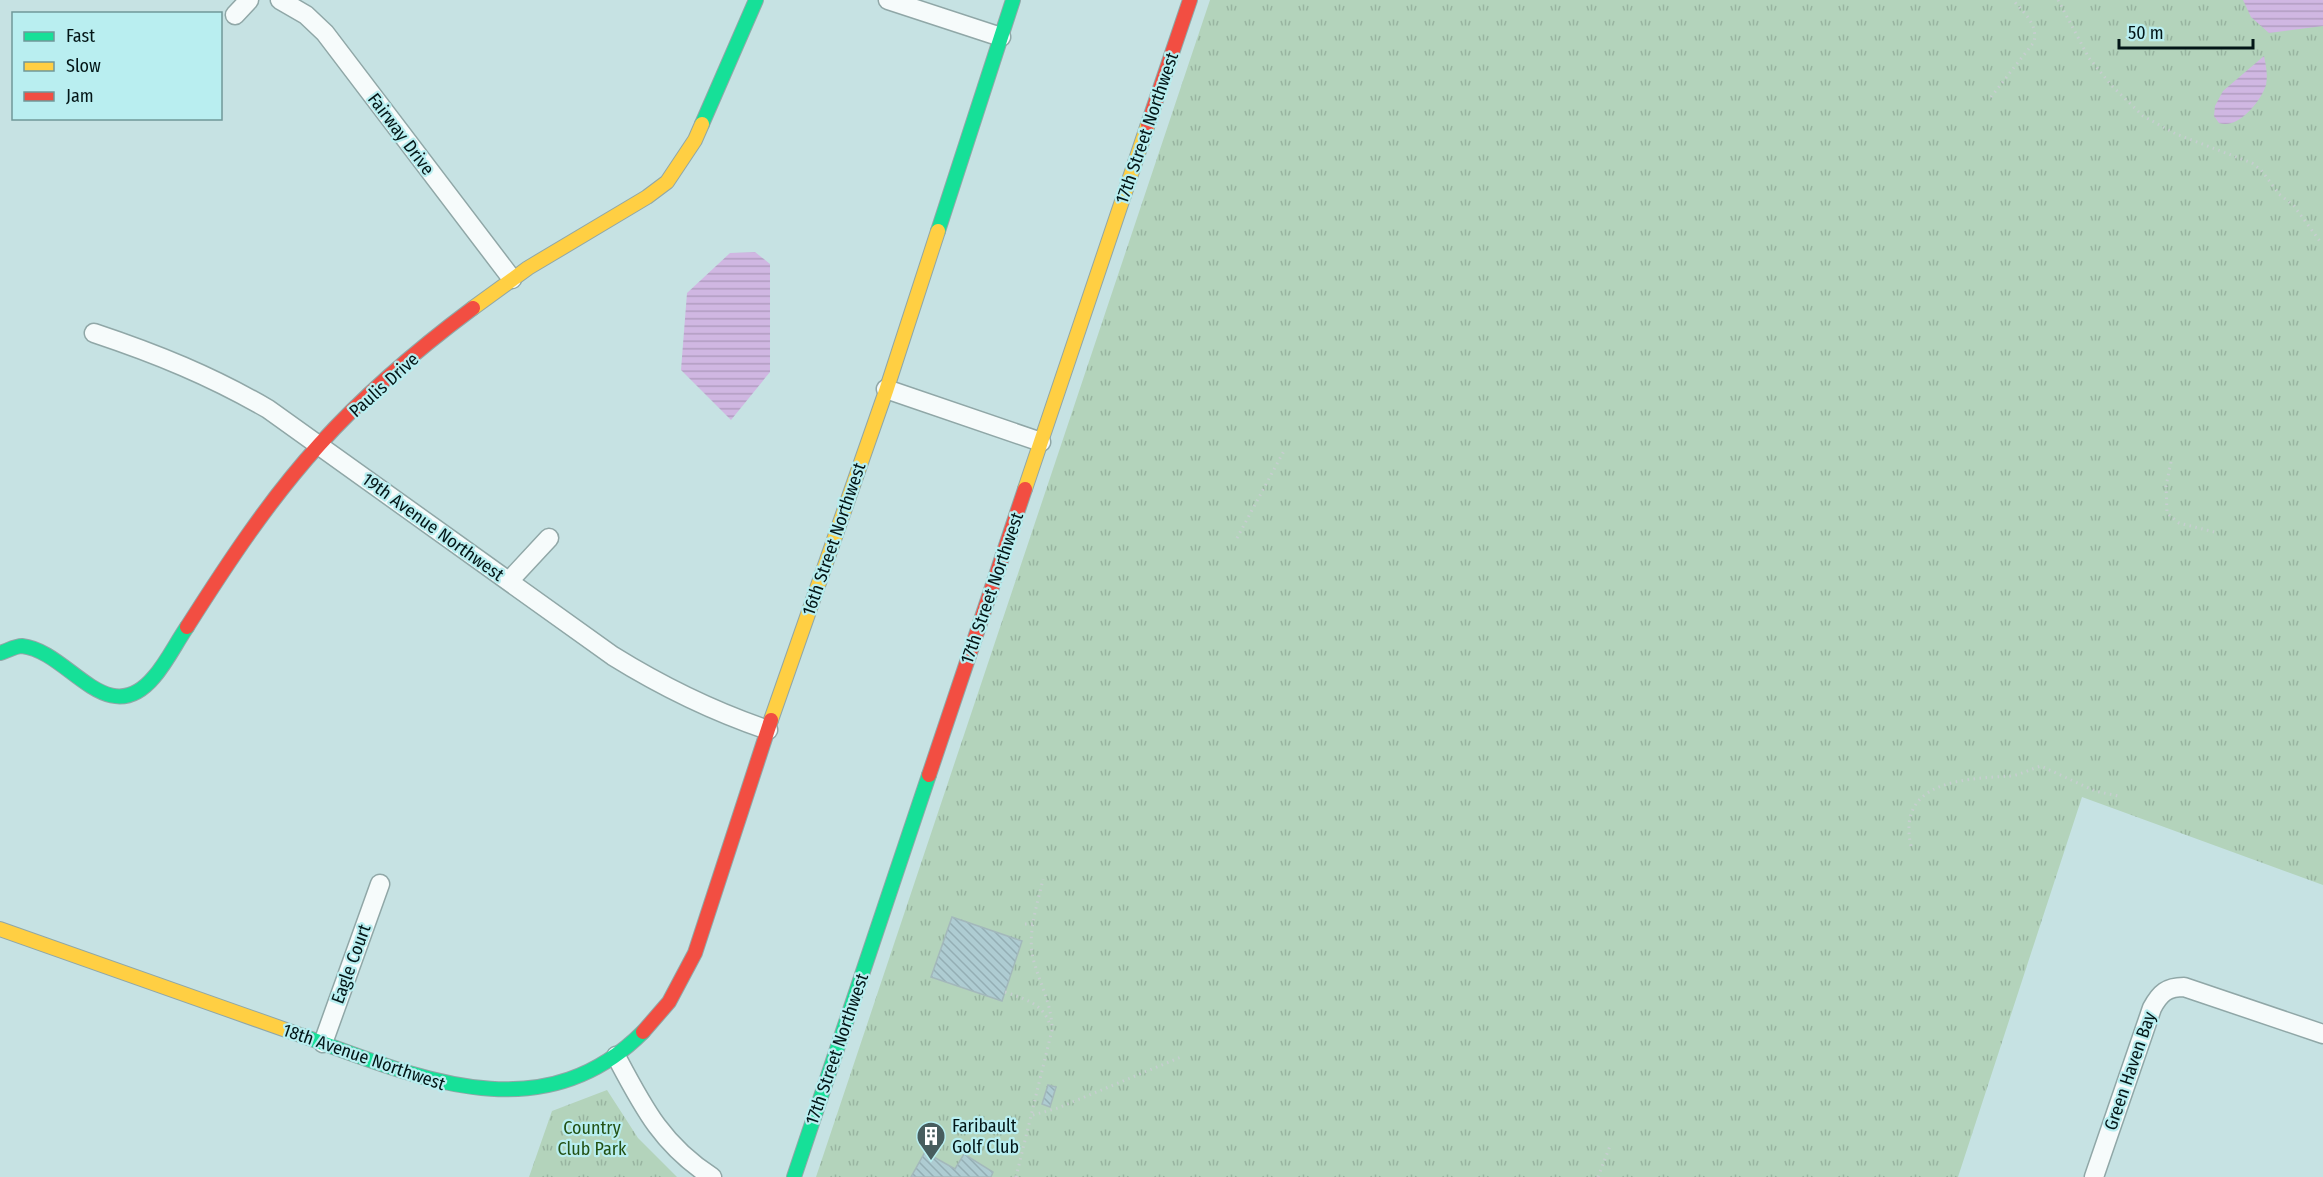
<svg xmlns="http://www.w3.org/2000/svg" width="2323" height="1177" viewBox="0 0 2323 1177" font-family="'Fira Sans Condensed',sans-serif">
  <defs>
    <pattern id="grass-tufts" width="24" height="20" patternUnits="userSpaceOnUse" patternTransform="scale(1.5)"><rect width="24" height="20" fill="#b3d3bb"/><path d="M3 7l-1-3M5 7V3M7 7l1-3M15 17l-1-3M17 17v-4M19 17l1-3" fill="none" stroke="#98b4a0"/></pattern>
    <pattern id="water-rules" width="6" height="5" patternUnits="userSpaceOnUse" patternTransform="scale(1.5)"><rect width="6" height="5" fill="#d0b7e2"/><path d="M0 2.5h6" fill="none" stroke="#b19dc1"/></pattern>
    <pattern id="building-back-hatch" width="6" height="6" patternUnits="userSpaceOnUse" patternTransform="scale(1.5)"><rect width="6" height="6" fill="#aeccd2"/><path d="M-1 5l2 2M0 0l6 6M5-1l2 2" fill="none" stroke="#94aeb4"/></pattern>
  </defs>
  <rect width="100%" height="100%" fill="#c6e2e3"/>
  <g fill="url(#grass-tufts)">
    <path d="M1210 0H2323V885L2082 797 1958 1177H816Z"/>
    <path d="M607 1090 638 1138 677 1177H529L552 1111Z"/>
  </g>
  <g fill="url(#water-rules)">
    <path d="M2243 0H2323V26L2269 33 2251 17Z"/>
    <path d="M2264 56C2266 66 2268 75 2266 85 2261 101 2238 130 2219 123L2214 116 2215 106 2223 91Z"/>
    <path d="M755 252 770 264V372L731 420 681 370 687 293 730 253Z"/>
  </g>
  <g fill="url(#building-back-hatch)" stroke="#a3b8bb" stroke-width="1.5">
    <path d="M952 917 1022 941 1002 1001 931 977Z"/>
    <path d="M1048 1085 1056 1087 1050 1107 1042 1104Z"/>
    <path d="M925 1152 955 1169 964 1154 993 1172 991 1177H911Z"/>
  </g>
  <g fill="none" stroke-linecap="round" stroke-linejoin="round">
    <g stroke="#90a7a7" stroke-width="21">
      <g id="street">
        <path d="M280 0 306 15 325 33 512 279"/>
        <path d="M888 0 1001 37"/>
        <path d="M235 15 249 0"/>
        <path d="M94 333C157 354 211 376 268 409L613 656C663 687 712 711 768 730"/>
        <path d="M886 389 1041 442"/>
        <path d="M509 581 549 538"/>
        <path d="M323 1043 380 884"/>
        <path d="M616 1056C643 1107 662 1145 712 1177"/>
        <path d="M2094 1177 2152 1008C2160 993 2167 987 2184 987L2323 1034"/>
      </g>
    </g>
    <g stroke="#90a7a7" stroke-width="16">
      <g id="fast">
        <path d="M702 124 756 0"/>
        <path d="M938 231 1013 0"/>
        <path d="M0 653C7 651 15 646 22 646 69 651 107 733 154 677 167 662 176 643 187 627"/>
        <path d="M303 1036C417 1077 541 1134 643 1032"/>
        <path d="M794 1177 929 775"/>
      </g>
    </g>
    <g stroke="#90a7a7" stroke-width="16">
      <g id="slow">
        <path d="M473 308 528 268 647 197 667 182 695 140 702 124"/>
        <path d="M1025 489 1148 124"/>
        <path d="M771 720 886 391 938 231"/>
        <path d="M0 929 303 1036"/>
      </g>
    </g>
    <g stroke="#90a7a7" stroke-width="16">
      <g id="jam">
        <path d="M1148 124 1190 0"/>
        <path d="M187 627C227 564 269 500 319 445 365 394 418 349 473 308"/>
        <path d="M929 775 1025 489"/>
        <path d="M643 1032 669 1002 695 953 771 720"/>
      </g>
    </g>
    <g stroke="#c6cecf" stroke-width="3" stroke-dasharray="1.5 4.5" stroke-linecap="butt">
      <path d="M2058 0 2089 58 2112 86 2143 116 2176 134 2252 163 2261 170 2279 194 2294 206 2322 244"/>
      <path d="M1991 97 2034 42C2038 24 2024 13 2013 0"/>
      <path d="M2171 462 2166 486 2167 513 2179 523 2218 533"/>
      <path d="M1237 538 1285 449"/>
      <path d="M1911 846C1896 780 1965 779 2010 776 2021 775 2030 769 2041 766L2095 791 2118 796"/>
      <path d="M1025 924H1033"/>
      <path d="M1005 992C1024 999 1043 1003 1050 1025"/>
      <path d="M1033 1115 1058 1108 1181 1057"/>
      <path d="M1016 1177 1052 1030C1052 1003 1039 983 1033 958 1027 932 1038 903 1043 879"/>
      <path d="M1598 1177 1610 1146"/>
    </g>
    <use href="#street" stroke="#f6fbfb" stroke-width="18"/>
    <use href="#fast" stroke="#16e098" stroke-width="14"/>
    <use href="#slow" stroke="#ffcf43" stroke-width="14"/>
    <use href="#jam" stroke="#f24e42" stroke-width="14"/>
  </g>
  <defs>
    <g id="building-pin" transform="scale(1.5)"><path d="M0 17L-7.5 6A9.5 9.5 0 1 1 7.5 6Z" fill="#475d5e" stroke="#b9eef0"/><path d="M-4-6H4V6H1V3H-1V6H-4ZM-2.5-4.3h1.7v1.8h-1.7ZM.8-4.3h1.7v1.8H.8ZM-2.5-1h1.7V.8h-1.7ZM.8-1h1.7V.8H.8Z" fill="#fff"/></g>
  </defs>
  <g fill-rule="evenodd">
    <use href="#building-pin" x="931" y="1136"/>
  </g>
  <g text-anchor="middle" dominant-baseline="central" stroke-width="4.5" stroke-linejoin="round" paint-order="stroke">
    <g font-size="18" fill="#031617" stroke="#b9eef0">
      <text transform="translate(1147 128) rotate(-71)">17th Street Northwest</text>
      <text transform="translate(401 134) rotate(53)">Fairway Drive</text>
      <text transform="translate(384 385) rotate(-42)">Paulis Drive</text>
      <text transform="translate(433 527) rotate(36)">19th Avenue Northwest</text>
      <text transform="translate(834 539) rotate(-71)">16th Street Northwest</text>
      <text transform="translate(992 588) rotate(-71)">17th Street Northwest</text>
      <text transform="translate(351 964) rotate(-70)">Eagle Court</text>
      <text transform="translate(837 1049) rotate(-71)">17th Street Northwest</text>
      <text transform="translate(364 1057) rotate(19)">18th Avenue Northwest</text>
      <text transform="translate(2130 1071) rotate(-71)">Green Haven Bay</text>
    </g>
    <g font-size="18" fill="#031617" stroke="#b9eef0" text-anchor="start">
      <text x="952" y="1126">Faribault<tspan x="952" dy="21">Golf Club</tspan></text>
    </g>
    <g font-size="18" fill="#225013" stroke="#b9eef0">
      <text x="592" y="1128">Country<tspan x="592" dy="21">Club Park</tspan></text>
    </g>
  </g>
  <rect x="12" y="12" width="210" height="108" fill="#b9eef0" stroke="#709899" stroke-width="1.5"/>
  <rect x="24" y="32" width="30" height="9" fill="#16e098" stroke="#709899" stroke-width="1.5"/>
  <text x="66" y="42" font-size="18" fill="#031617">Fast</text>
  <rect x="24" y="62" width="30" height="9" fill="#ffcf43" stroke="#709899" stroke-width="1.5"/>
  <text x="66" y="72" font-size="18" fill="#031617">Slow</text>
  <rect x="24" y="92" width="30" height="9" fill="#f24e42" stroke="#709899" stroke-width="1.5"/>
  <text x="66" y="102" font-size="18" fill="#031617">Jam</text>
  <path d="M2119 39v9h134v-9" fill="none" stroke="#031617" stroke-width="3"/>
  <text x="2128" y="39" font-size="18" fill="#031617" stroke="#b9eef0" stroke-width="4.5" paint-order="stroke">50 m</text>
</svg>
